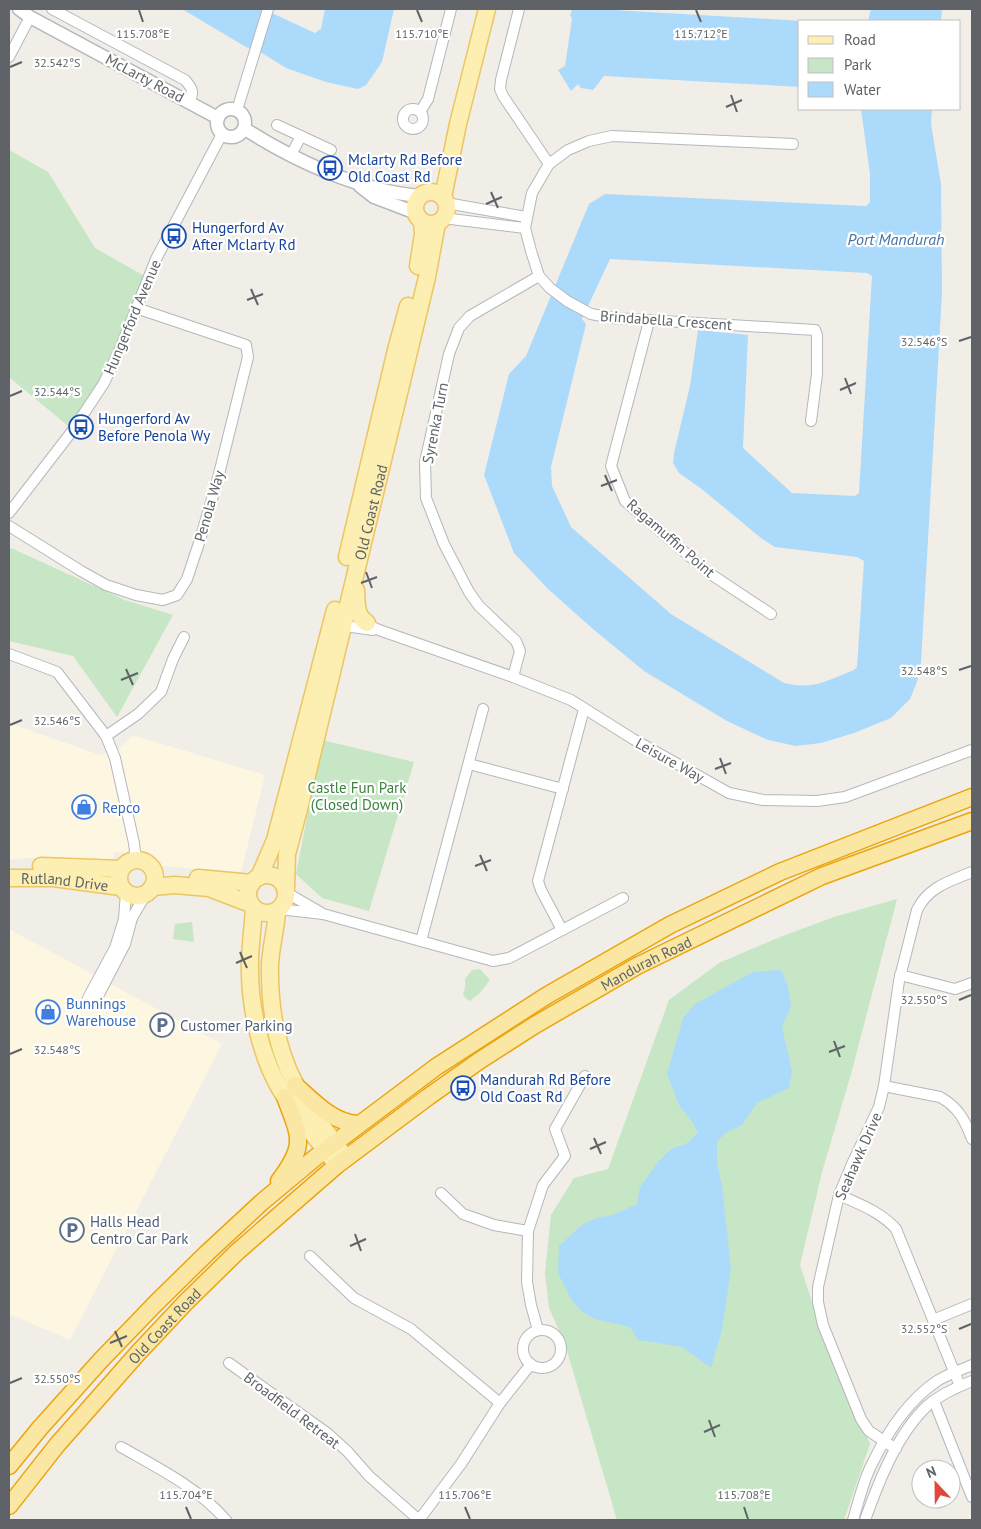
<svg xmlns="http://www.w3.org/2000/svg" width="981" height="1529" viewBox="0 0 981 1529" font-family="'PT Sans',sans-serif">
  <rect width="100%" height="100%" fill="#f0eee7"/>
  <g fill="#fdf6e0">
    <path d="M9 723 100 755 120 748 133 735 265 775 241 872 161 866 149 856 115 852 113 861 22 858 9 860Z"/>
    <path d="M9 929 222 1044 70 1340 9 1314Z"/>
  </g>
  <g fill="#c6e6c5">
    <path d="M9 150 48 172 95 248 148 278 120 349 73 430 9 377Z"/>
    <path d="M11 548 125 600 173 615 117 717 73 656 9 641V551Z"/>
    <path d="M322 740 414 762 369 911 322 898 296 874Z"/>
    <path d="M897 899 851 1074 822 1172 800 1265 821 1329 870 1444 844 1520H617L565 1344 549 1308 545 1273 551 1215 574 1178 608 1169 669 1000 719 963 780 937 834 917Z"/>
    <path d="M192 922 194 942 173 939 175 924Z"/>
    <path d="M480 969 490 980 480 993 470 1001 465 998 463 993 465 988V979L472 970Z"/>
  </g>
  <g fill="#acdafb" fill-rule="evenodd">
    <path d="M182 9H263L315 33 321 29 325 9H394L382 62 366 85 358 89 326 82 286 68 262 53 246 47Z"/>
    <path d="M570 9H597L803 21H800V87L604 76 593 90 581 88 578 84 571 91 558 70 565 66 572 19 570 15 572 11Z"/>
    <path d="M871 9H942L941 21H868Z"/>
    <path d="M861 109H932L931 124 941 184 942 293 921 663 917 682 910 699 891 718 854 733 821 743 796 746 768 740 727 721 644 671 593 629 548 589 514 553 484 475 509 374 526 356 589 204 605 194 866 206 870 202V174ZM610 259 867 273 872 276 859 493 855 496 792 493 743 448 748 335 698 330 690 386 674 453 673 463 679 473 703 490 761 538 775 547 857 557 864 561 857 667 854 670C826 681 814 690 784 683L671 614 571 527 552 486 551 467 586 324 582 319Z"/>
    <path d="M781 970 788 986 791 1007 782 1027 792 1071 789 1088 757 1103 742 1125 727 1132 717 1141V1162L722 1186 731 1269 722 1330 711 1368 682 1347 638 1340 630 1327 595 1319 581 1311 571 1299 558 1273 559 1246 582 1225 596 1218 613 1215 637 1204 640 1187 658 1162 671 1149 686 1144 698 1133 693 1123 679 1105 667 1074 683 1018 695 1004 753 972Z"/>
  </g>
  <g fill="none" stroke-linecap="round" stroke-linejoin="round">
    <g stroke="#b4b7bb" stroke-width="12">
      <g id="minor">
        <path d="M52 9 185 80C192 88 194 91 190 102"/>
        <path d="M519 9 501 80 500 89 503 96 549 164"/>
        <path d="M9 57 30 17"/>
        <circle cx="413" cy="119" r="10"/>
        <path d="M237 110 268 9"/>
        <path d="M420 112 428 99 451 9"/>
        <path d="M277 125 331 150"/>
        <path d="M793 144 612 136 589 141 568 150 549 164 532 193 525 228 531 251 539 276 550 288 567 301 591 314 613 318 815 330 817 335V374L811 421"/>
        <path d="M291 155 301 136"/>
        <path d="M446 203 526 217"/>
        <path d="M443 218 525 228"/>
        <path d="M649 321 611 466 625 501 709 573 771 614"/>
        <path d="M9 513 73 430 104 383 120 349 156 259 222 134"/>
        <path d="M9 526 81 571 106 585 136 595 163 600 177 595 187 579 200 540 218 478 248 357 246 345 136 308"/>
        <path d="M362 622 379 630 513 677 571 700 633 739 729 793 763 800 817 801 845 797 972 750"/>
        <path d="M338 625 373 630"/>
        <path d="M9 654 57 672 106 736 115 758 134 843 136 861"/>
        <path d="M513 677 520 651 516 641 479 606 469 592 444 544 426 498 425 462 449 354 459 328 470 316 539 276"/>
        <path d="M106 736 138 714 161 692 173 659 184 637"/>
        <path d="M469 764 563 789"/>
        <path d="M287 893 320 912"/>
        <path d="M279 909 323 914 493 961 509 958 623 898"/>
        <path d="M562 930 541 890 538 881 584 709"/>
        <path d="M421 941 483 709"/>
        <path d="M900 975 955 989 972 983"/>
        <path d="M88 998 115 948 124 919 126 893"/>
        <path d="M95 1002 125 944 132 918 147 892"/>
        <path d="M884 1086 940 1097C958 1107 965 1120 972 1139"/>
        <path d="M441 1193 463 1214 494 1225 528 1231"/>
        <path d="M839 1195C859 1204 881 1212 896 1229L960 1386"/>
        <path d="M310 1256 354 1298 411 1329 500 1403"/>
        <path d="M933 1320 972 1304"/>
        <path d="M538 1330 531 1305 527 1282 528 1231 543 1185 565 1156 555 1129 585 1076"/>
        <circle cx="542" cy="1349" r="19"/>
        <path d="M229 1363 327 1433 347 1451 369 1476 419 1520"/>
        <path d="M934 1401 972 1497"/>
        <path d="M121 1447C158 1468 197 1487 226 1520"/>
        <path d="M896 1449 869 1431 861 1419 823 1325 818 1302V1287L839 1195 852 1164 879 1107 884 1086 899 981 917 910C928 887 950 881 972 872"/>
        <path d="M419 1520 461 1464 500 1403 531 1364"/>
        <path d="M853 1520C859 1501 863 1480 873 1462 888 1431 909 1400 937 1381 948 1374 961 1370 972 1365"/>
        <path d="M865 1520C879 1481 897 1434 928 1405 941 1394 957 1387 972 1381"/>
      </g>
    </g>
    <g stroke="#b4b7bb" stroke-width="15">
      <g id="tertiary">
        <path d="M19 9 30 17 218 118"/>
        <circle cx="231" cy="123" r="14"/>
        <path d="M245 129C295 161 360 191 420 196"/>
        <path d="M360 186 374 197 416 213"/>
      </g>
    </g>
    <g stroke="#ecc565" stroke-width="19">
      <g id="primary">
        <circle cx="431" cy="208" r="16"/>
        <path d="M443 197 458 124 487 9"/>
        <path d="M418 266 423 234 422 221"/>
        <path d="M347 557 396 350 408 306"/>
        <path d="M356 590C357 602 355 616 367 623"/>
        <circle cx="137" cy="878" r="18"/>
        <path d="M41 866 121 869"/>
        <circle cx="267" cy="894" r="19"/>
        <path d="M259 877 275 840 335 610"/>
        <path id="s1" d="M9 878H53L121 887"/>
        <path d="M198 878 252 883"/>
        <path d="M152 887 175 885 209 888 251 904"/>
        <path id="s2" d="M286 888 287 854 298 813 427 277 437 223"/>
        <path d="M254 908C253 926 250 946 250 964 249 1005 260 1054 280 1089 297 1116 318 1140 337 1165"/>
        <path d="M277 911C276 929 271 946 270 964 269 1006 276 1048 296 1086 309 1111 329 1135 346 1158"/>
      </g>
    </g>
    <g stroke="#eda40b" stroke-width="19">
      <g id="trunk">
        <path d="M295 1085C314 1102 333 1123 358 1124"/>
        <path d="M279 1181C307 1144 300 1137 285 1097"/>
        <path d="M9 1466 40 1428 101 1360 156 1303 207 1253 262 1202 316 1157 436 1067 546 996 670 925 780 872 972 797"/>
        <path id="s3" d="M9 1506 57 1445 138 1353 186 1302 237 1252 337 1165 428 1097 479 1061 535 1025 637 966 822 876 972 821"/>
      </g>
    </g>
    <use href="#minor" stroke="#fff" stroke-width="10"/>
    <use href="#tertiary" stroke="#fff" stroke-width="12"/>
    <use href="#primary" stroke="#fcefb1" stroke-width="16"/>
    <use href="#trunk" stroke="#fae7a4" stroke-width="16"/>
  </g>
  <path fill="none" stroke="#5f6267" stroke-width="2" d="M139 10 143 22M417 10 422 22M696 10 701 22M10 67 22 62M731 95 737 112M726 107 742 100M491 192 498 208M486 204 502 197M251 289 258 305M247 300 263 294M959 341 971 337M845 378 851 394M840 390 856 383M10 396 22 391M605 475 612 491M601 486 617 480M366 572 372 588M361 583 377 577M126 669 133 685M959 670 971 666M121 680 138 673M10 725 22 720M720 758 726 774M715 769 731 763M480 855 487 871M475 866 491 860M240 952 247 968M236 963 252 956M959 1000 971 995M834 1041 840 1057M829 1052 845 1046M10 1054 22 1049M594 1138 601 1154M590 1149 606 1142M355 1234 361 1251M350 1246 366 1239M959 1329 971 1324M115 1331 122 1347M110 1343 127 1336M10 1383 22 1378M709 1420 715 1437M704 1432 720 1425M186 1507 191 1519M465 1507 470 1519M744 1507 748 1519"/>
  <defs>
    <g id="bus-ring" transform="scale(1.25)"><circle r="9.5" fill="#fff" stroke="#1a4fb4" stroke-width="1.5"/><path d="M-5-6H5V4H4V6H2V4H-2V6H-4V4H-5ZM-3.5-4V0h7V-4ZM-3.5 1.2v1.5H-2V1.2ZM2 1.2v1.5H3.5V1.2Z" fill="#1a4fb4"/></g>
    <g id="shop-ring" transform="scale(1.25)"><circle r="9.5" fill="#fff" stroke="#3f7fe0" stroke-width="1.5"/><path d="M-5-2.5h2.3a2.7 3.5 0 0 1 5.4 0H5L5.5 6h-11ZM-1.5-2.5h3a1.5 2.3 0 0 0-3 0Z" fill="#3f7fe0"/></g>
    <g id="parking-ring" transform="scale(1.25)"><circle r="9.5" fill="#fff" stroke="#5c6f8a" stroke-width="1.5"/><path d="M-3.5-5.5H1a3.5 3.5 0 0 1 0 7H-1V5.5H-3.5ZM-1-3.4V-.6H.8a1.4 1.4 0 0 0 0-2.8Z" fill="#5c6f8a"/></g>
  </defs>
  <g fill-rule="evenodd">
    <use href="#bus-ring" x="330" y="168"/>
    <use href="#bus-ring" x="174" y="236"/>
    <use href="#bus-ring" x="81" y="427"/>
    <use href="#shop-ring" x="84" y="807"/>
    <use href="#shop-ring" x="48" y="1012"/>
    <use href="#parking-ring" x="162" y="1025"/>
    <use href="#bus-ring" x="463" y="1088"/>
    <use href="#parking-ring" x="72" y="1230"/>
  </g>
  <g text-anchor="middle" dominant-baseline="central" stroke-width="4.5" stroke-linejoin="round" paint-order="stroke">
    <g font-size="15" fill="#5f6267" stroke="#fff">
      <text transform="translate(145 78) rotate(28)">McLarty Road</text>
      <text transform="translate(132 317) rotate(-67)">Hungerford Avenue</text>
      <text transform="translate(666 320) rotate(4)">Brindabella Crescent</text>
      <text transform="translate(435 423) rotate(-79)">Syrenka Turn</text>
      <text transform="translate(209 506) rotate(-74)">Penola Way</text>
      <text stroke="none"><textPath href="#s2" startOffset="386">Old Coast Road</textPath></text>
      <text transform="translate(671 538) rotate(41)">Ragamuffin Point</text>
      <text transform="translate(670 760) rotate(29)">Leisure Way</text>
      <text stroke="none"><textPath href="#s1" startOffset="56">Rutland Drive</textPath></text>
      <text stroke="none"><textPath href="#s3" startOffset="844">Mandurah Road</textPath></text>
      <text transform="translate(858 1156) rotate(-66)">Seahawk Drive</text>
      <text stroke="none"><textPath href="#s3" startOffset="238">Old Coast Road</textPath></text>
      <text transform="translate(292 1410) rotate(37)">Broadfield Retreat</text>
    </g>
    <g font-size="15" fill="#164399" stroke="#fff" text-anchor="start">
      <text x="348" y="159">Mclarty Rd Before<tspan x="348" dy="17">Old Coast Rd</tspan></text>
      <text x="192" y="227">Hungerford Av<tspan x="192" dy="17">After Mclarty Rd</tspan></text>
      <text x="98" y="418">Hungerford Av<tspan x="98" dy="17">Before Penola Wy</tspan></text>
      <text x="480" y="1079">Mandurah Rd Before<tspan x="480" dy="17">Old Coast Rd</tspan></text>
    </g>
    <g font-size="15" fill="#39833c" stroke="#fff">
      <text x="357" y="787">Castle Fun Park<tspan x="357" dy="17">(Closed Down)</tspan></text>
    </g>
    <g font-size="15" fill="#366cbe" stroke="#fff" text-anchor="start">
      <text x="102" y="807">Repco</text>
      <text x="66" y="1003">Bunnings<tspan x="66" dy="17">Warehouse</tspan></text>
    </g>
    <g font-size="15" fill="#4e5e75" stroke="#fff" text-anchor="start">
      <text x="180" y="1025">Customer Parking</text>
      <text x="90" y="1221">Halls Head<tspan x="90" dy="17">Centro Car Park</tspan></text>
    </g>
    <g font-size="16" font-style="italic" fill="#4574a5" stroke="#fff">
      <text x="896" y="239">Port Mandurah</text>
    </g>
  </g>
  <g font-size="12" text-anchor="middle" fill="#5f6267" stroke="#fff" stroke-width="4.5" stroke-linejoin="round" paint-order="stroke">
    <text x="143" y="38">115.708°E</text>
    <text x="422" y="38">115.710°E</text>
    <text x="701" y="38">115.712°E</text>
    <text x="57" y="67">32.542°S</text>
    <text x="924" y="346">32.546°S</text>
    <text x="57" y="396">32.544°S</text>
    <text x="924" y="675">32.548°S</text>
    <text x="57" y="725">32.546°S</text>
    <text x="924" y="1004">32.550°S</text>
    <text x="57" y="1054">32.548°S</text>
    <text x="924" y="1333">32.552°S</text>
    <text x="57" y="1383">32.550°S</text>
    <text x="186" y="1499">115.704°E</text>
    <text x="465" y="1499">115.706°E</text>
    <text x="744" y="1499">115.708°E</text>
  </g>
  <rect width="981" height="1529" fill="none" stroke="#5f6267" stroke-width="20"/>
  <rect x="798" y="20" width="162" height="90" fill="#ffffff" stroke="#bfc0c2"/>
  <rect x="808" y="36" width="25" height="8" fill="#fcefb1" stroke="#bfc0c2"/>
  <text x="844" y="45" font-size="15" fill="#5f6267">Road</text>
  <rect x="808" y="58" width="25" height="15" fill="#c6e6c5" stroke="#bfc0c2"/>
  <text x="844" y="70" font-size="15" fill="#5f6267">Park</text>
  <rect x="808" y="82" width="25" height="15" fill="#acdafb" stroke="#bfc0c2"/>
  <text x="844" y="95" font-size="15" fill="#5f6267">Water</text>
  <g transform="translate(936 1484) rotate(338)"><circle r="24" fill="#ffffff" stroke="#bfc0c2"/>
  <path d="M0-4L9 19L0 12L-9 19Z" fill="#e2473b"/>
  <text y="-8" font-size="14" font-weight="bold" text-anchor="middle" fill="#5f6267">N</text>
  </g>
</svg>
